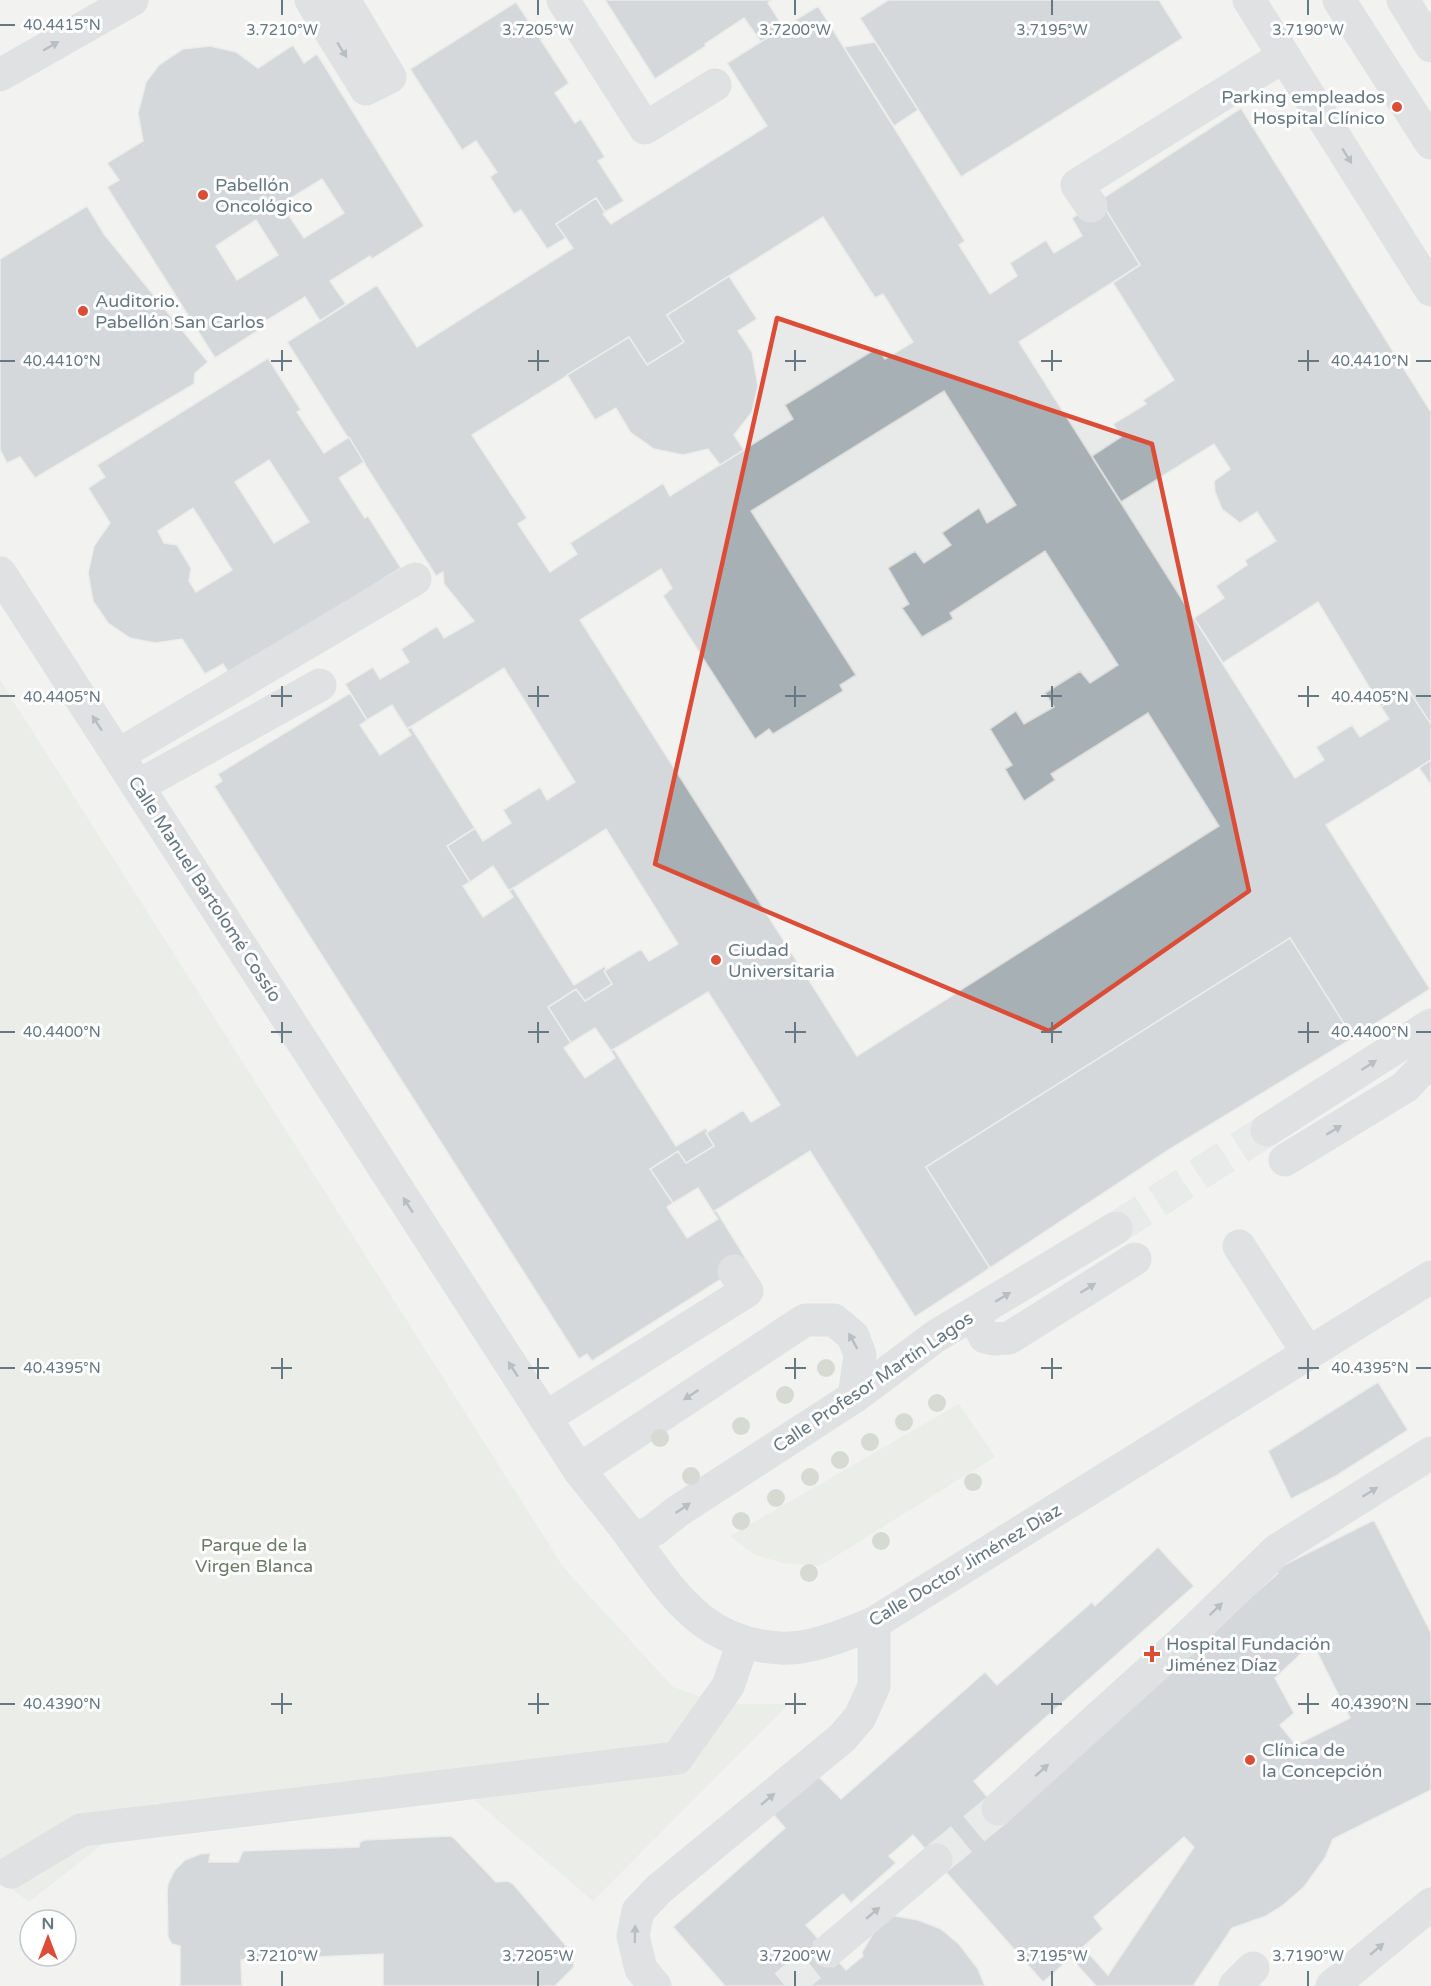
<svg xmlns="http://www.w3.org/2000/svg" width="1431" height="1986" viewBox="0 0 1431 1986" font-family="'Varela Round',sans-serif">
  <rect width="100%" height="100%" fill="#fafaf8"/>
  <path fill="#e8eae9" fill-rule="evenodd" d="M0 0H1431V1986H0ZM30 1920H66V1956H30Z"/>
  <g fill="#daded7">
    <path d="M0 680 564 1568 673 1687 722 1704H789L593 1901 466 1793 304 1814 155 1803 29 1902 0 1880Z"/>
    <path d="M959 1404 995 1457 820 1566 783 1563 755 1555 730 1536Z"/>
  </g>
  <g fill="#a6b0b5" stroke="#dcdcda" stroke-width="1.5" fill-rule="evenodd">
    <path d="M605 0H772L768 3 784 28 761 42 744 18 705 44 706 46 655 79Z"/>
    <path d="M888 0H1159L1183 38 961 177 860 18Z"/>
    <path d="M516 2 569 83 555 93 575 123 581 119 605 157 598 161 624 201 605 212 596 198 556 224 566 238 547 249 521 210 514 214 490 177 497 172 476 141 462 150 410 69Z"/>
    <path d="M818 6 965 241 959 245 990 294 1017 276 1010 263 1046 240 1054 253 1082 236 1072 218 1100 200 1140 265 1019 342 1295 778 1324 760 1316 747 1352 725 1360 737 1389 719 1381 707 1408 689 1431 724V760L1326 825 1430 989 1353 1038 1290 938 926 1167 990 1268 915 1317 810 1151 713 1212 698 1188 673 1203 650 1169 678 1151 686 1163 714 1146 706 1133 743 1110 751 1122 780 1105 708 992 611 1051 595 1028 571 1043 548 1007 576 989 585 1001 612 984 604 971 641 949 649 961 678 944 606 829 509 891 493 866 470 882 447 846 475 828 483 841 511 823 503 810 540 787 547 800 575 782 504 668 407 729 392 705 367 720 345 684 373 667 380 679 409 662 401 649 437 626 444 638 474 621 444 584 443 572 436 576 287 342 377 285 417 347 573 248 556 224 596 198 605 212 603 214 611 224 767 126 727 63ZM823 217 875 298 883 294 913 342 885 359 877 348 785 405 793 419 670 496 663 483 570 543 577 554 550 572 518 524 527 518 472 435 629 337 647 365 684 342 667 315ZM944 391 1016 505 987 523 979 508 942 533 951 545 924 563 915 551 888 568 909 604 902 608 922 637 953 619 950 613 1045 551 1118 665 1090 683 1080 671 1045 693 1054 707 1024 724 1016 711 990 729 1012 765 1005 769 1024 801 1055 780 1051 774 1148 713 1219 826 857 1056 580 620 661 569 672 588 663 596 755 739 769 729 773 734 843 691 840 685 856 675 751 511Z"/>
    <path d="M875 42 918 110 894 126 844 47Z"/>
    <path d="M293 45 304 63 317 54 424 226 372 259 370 256 330 281 346 304 320 321 305 297 264 322 267 325 215 358 107 187 119 180 107 163 143 141 138 113 146 82 159 65 183 49 210 46 236 52 258 68ZM322 179 344 213 304 238 281 204ZM256 220 278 255 237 280 216 246Z"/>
    <path d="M1241 108 1431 412V724L1408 689 1381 707 1318 602 1223 663 1194 618 1224 598 1216 586 1247 565 1245 560 1276 541 1257 512 1240 523 1222 509 1215 492 1214 481 1230 469 1214 444 1121 502 1092 456 1121 437 1113 424 1146 404 1143 400 1174 380 1113 283 1140 265 1100 200Z"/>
    <path d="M87 206 104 234 208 362 195 373 194 384 35 478 20 457 7 463 0 450V259Z"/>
    <path d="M729 276 757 319 738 331 752 352 758 386 752 412 734 435 744 450 720 465 708 449 683 455 654 449 630 432 616 408 595 420 567 375 629 337 647 365 684 342 667 315Z"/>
    <path d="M268 358 301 410 297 412 324 453 349 437 364 462 339 478 365 518 368 516 401 568 230 675 223 664 205 674 182 639 155 643 130 638 108 623 93 601 88 573 94 546 110 523 88 488 105 477 97 465ZM269 460 309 522 274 543 235 482ZM193 508 232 570 196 592 189 581 191 568 177 545 164 543 158 531Z"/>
    <path d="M350 693 367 720 360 725 380 755 411 735 407 729 411 727 475 828 447 846 470 882 463 886 483 917 513 897 509 891 513 888 574 985 605 966 606 970 604 971 612 984 585 1001 576 989 548 1007 571 1043 564 1048 585 1078 615 1058 611 1051 614 1049 676 1146 706 1128 708 1132 706 1133 714 1146 686 1163 678 1151 650 1169 673 1203 667 1207 687 1238 718 1219 713 1212 716 1210 748 1262 592 1361 587 1354 579 1359 214 786 222 781 218 774Z"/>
    <path d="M1431 760V785L1419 768Z"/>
    <path d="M1290 938 1353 1038 1170 1149 990 1268 926 1167Z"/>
    <path d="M1378 1382 1408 1430 1336 1476 1291 1499 1268 1451Z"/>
    <path d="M1374 1520 1431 1633V1790L1333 1839 1325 1858 1304 1887 1282 1906 1266 1916 1232 1928 1193 1986H1096L1071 1958 1043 1982 913 1835 889 1856 896 1863 851 1903 843 1894 806 1925 846 1970 863 1956 862 1952 878 1925 890 1915 918 1920 941 1929 959 1944 978 1969 985 1986H725L673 1927 785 1828 772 1813 816 1774 841 1799 985 1672 997 1685 1092 1602 1095 1606 1158 1547 1194 1586 974 1781 1004 1817 1278 1573 1276 1569ZM1314 1646 1350 1718 1296 1745 1280 1725 1294 1713 1275 1678 1304 1651ZM1184 1837 1194 1847 1108 1975 1083 1947 1103 1929 1094 1917Z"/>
    <path d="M450 1836 454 1838 496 1882 508 1881 513 1884 568 1948 573 1956 574 1967 555 1986H383V1954L241 1960 242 1986H180V1946L172 1944 168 1937 167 1892 168 1884 175 1870 185 1860 200 1854 210 1853 209 1862H238L243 1851 359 1847 360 1842 365 1840Z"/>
  </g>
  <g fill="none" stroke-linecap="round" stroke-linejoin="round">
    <g stroke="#d5dada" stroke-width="33" stroke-dasharray="33 16" stroke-linecap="butt">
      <path d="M1116 1228 1267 1130"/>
      <path d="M936 1860 998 1809"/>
      <path d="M785 1986 828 1951"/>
    </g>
    <g stroke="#bfc4c7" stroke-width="33">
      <path d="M311 0 366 89 390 77 344 0"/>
      <path d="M563 0 645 128 715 85"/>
      <path d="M1249 0 1431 290"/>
      <path d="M1339 0 1431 143"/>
      <path d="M1403 0 1431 46"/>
      <path d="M0 75 132 0"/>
      <path d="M1091 206 1077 185 1284 56"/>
      <path d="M0 573 579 1470C597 1493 616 1515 633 1539 674 1595 703 1644 781 1648 810 1650 847 1634 874 1623L1431 1277"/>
      <path d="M118 755 415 579"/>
      <path d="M138 786 320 685"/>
      <path d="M1267 1130 1431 1025"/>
      <path d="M1285 1160 1405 1087 1425 1066 1431 1034"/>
      <path d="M1239 1246 1308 1353"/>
      <path d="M973 1316 985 1337 993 1339 1009 1338 1135 1259"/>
      <path d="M545 1418 747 1291 734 1271"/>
      <path d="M579 1470 805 1320H834L853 1336 860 1355 854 1397"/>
      <path d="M634 1540 654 1530 678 1511 854 1397 936 1336 1116 1228"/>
      <path d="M998 1809 1184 1640 1277 1550 1431 1453"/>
      <path d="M11 1872 81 1830 677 1758 728 1686 743 1643"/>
      <path d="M828 1951 936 1860"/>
      <path d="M655 1986 641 1969 633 1936 638 1911 659 1889 842 1738 860 1717 874 1686V1623"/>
      <path d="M1235 1986 1253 1968"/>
      <path d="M1332 1986 1431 1904"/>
    </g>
  </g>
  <g fill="#abb4a7">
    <circle cx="826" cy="1368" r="9"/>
    <circle cx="785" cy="1395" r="9"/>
    <circle cx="937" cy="1403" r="9"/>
    <circle cx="904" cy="1422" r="9"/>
    <circle cx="741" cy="1426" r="9"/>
    <circle cx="660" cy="1438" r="9"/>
    <circle cx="870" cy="1442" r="9"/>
    <circle cx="840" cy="1460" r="9"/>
    <circle cx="691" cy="1476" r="9"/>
    <circle cx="810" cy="1477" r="9"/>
    <circle cx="973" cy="1482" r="9"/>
    <circle cx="776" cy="1498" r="9"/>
    <circle cx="741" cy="1521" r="9"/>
    <circle cx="881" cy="1541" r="9"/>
    <circle cx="809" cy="1573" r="9"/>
  </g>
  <defs><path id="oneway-solid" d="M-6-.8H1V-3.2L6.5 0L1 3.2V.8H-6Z" transform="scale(1.5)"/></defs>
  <g fill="#667881">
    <use href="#oneway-solid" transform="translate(51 46) rotate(-30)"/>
    <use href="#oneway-solid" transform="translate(342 50) rotate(58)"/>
    <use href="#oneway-solid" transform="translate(1347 156) rotate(58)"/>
    <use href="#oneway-solid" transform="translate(97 723) rotate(-123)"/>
    <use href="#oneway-solid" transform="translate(1369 1065) rotate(-33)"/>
    <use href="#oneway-solid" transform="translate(1334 1130) rotate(-31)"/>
    <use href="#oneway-solid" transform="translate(408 1205) rotate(-123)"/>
    <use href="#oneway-solid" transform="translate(1088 1288) rotate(-32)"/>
    <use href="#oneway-solid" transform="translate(1003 1297) rotate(-31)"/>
    <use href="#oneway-solid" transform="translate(853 1341) rotate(-119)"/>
    <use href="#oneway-solid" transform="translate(513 1369) rotate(-123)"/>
    <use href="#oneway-solid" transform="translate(691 1395) rotate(147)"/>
    <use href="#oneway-solid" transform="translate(1370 1492) rotate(-32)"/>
    <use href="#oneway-solid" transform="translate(683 1508) rotate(-34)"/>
    <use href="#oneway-solid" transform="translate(1216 1609) rotate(-44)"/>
    <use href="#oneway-solid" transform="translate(1042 1770) rotate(-42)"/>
    <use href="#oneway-solid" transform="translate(768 1799) rotate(-40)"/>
    <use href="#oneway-solid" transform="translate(873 1913) rotate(-40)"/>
    <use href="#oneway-solid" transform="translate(635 1934) rotate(-89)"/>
    <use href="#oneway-solid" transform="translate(1377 1949) rotate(-40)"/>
  </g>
  <path d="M0 0H1431V1986H0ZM777 318 1152 444 1249 891 1049 1031 655 864Z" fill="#fafaf8" fill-opacity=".55" fill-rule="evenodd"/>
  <path fill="none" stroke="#db4d36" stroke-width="4.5" stroke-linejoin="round" d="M777 318 1152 444 1249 891 1049 1031 655 864Z"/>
  <path fill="none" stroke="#667881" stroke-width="2" d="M282 0V15M538 0V15M795 0V15M1052 0V15M1308 0V15M0 25H15M282 350V371M538 350V371M795 350V371M1052 350V371M1308 350V371M0 361H15M271 361H292M528 361H549M785 361H806M1041 361H1062M1298 361H1319M1416 361H1431M282 686V707M538 686V707M795 686V707M1052 686V707M1308 686V707M0 696H15M271 696H292M528 696H549M785 696H806M1041 696H1062M1298 696H1319M1416 696H1431M282 1022V1043M538 1022V1043M795 1022V1043M1052 1022V1043M1308 1022V1043M0 1032H15M271 1032H292M528 1032H549M785 1032H806M1041 1032H1062M1298 1032H1319M1416 1032H1431M282 1358V1379M538 1358V1379M795 1358V1379M1052 1358V1379M1308 1358V1379M0 1368H15M271 1368H292M528 1368H549M785 1368H806M1041 1368H1062M1298 1368H1319M1416 1368H1431M282 1693V1714M538 1693V1714M795 1693V1714M1052 1693V1714M1308 1693V1714M0 1704H15M271 1704H292M528 1704H549M785 1704H806M1041 1704H1062M1298 1704H1319M1416 1704H1431M282 1971V1986M538 1971V1986M795 1971V1986M1052 1971V1986M1308 1971V1986"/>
  <g fill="#db4d36" stroke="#fff" stroke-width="2">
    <circle cx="1397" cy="107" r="6"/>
    <circle cx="203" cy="195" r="6"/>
    <circle cx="83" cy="311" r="6"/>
    <circle cx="716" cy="960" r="6"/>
    <path d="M1149 1645h6v6h6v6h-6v6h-6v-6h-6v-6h6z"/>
    <circle cx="1250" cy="1760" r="6"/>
  </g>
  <g text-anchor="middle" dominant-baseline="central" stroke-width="6" stroke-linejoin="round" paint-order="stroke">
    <g font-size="18" fill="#667881" stroke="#fff" text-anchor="start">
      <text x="1385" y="97" text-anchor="end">Parking empleados<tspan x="1385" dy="21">Hospital Clínico</tspan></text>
      <text x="215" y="185">Pabellón<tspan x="215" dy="21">Oncológico</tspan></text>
      <text x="95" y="301">Auditorio.<tspan x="95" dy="21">Pabellón San Carlos</tspan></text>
      <text x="728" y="950">Ciudad<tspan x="728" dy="21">Universitaria</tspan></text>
      <text x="1166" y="1644">Hospital Fundación<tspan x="1166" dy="21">Jiménez Díaz</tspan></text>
      <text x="1262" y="1750">Clínica de<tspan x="1262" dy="21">la Concepción</tspan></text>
    </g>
    <g font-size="18" fill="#667881" stroke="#fff">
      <text transform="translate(205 889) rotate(57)">Calle Manuel Bartolomé Cossío</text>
      <text transform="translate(873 1382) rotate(-34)">Calle Profesor Martín Lagos</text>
      <text transform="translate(965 1565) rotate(-31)">Calle Doctor Jiménez Díaz</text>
    </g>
    <g font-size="18" fill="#6a7a65" stroke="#fff">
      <text x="254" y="1545">Parque de la<tspan x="254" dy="21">Virgen Blanca</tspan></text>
    </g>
  </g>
  <g font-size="15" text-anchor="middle" fill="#667881" stroke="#fff" stroke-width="6" stroke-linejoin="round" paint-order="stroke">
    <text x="62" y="30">40.4415°N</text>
    <text x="282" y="35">3.7210°W</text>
    <text x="538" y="35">3.7205°W</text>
    <text x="795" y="35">3.7200°W</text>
    <text x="1052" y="35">3.7195°W</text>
    <text x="1308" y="35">3.7190°W</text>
    <text x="62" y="366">40.4410°N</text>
    <text x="1370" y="366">40.4410°N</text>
    <text x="62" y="702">40.4405°N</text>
    <text x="1370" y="702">40.4405°N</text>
    <text x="62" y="1037">40.4400°N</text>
    <text x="1370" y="1037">40.4400°N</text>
    <text x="62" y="1373">40.4395°N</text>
    <text x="1370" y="1373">40.4395°N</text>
    <text x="62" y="1709">40.4390°N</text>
    <text x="1370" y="1709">40.4390°N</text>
    <text x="282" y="1961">3.7210°W</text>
    <text x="538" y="1961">3.7205°W</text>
    <text x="795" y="1961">3.7200°W</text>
    <text x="1052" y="1961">3.7195°W</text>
    <text x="1308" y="1961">3.7190°W</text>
  </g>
  <g transform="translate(48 1938)"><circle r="28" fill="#ffffff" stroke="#c2c9cd" stroke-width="1.5"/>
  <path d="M0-4.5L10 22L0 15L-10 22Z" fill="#db4d36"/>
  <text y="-9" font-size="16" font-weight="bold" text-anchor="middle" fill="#667881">N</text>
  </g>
</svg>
